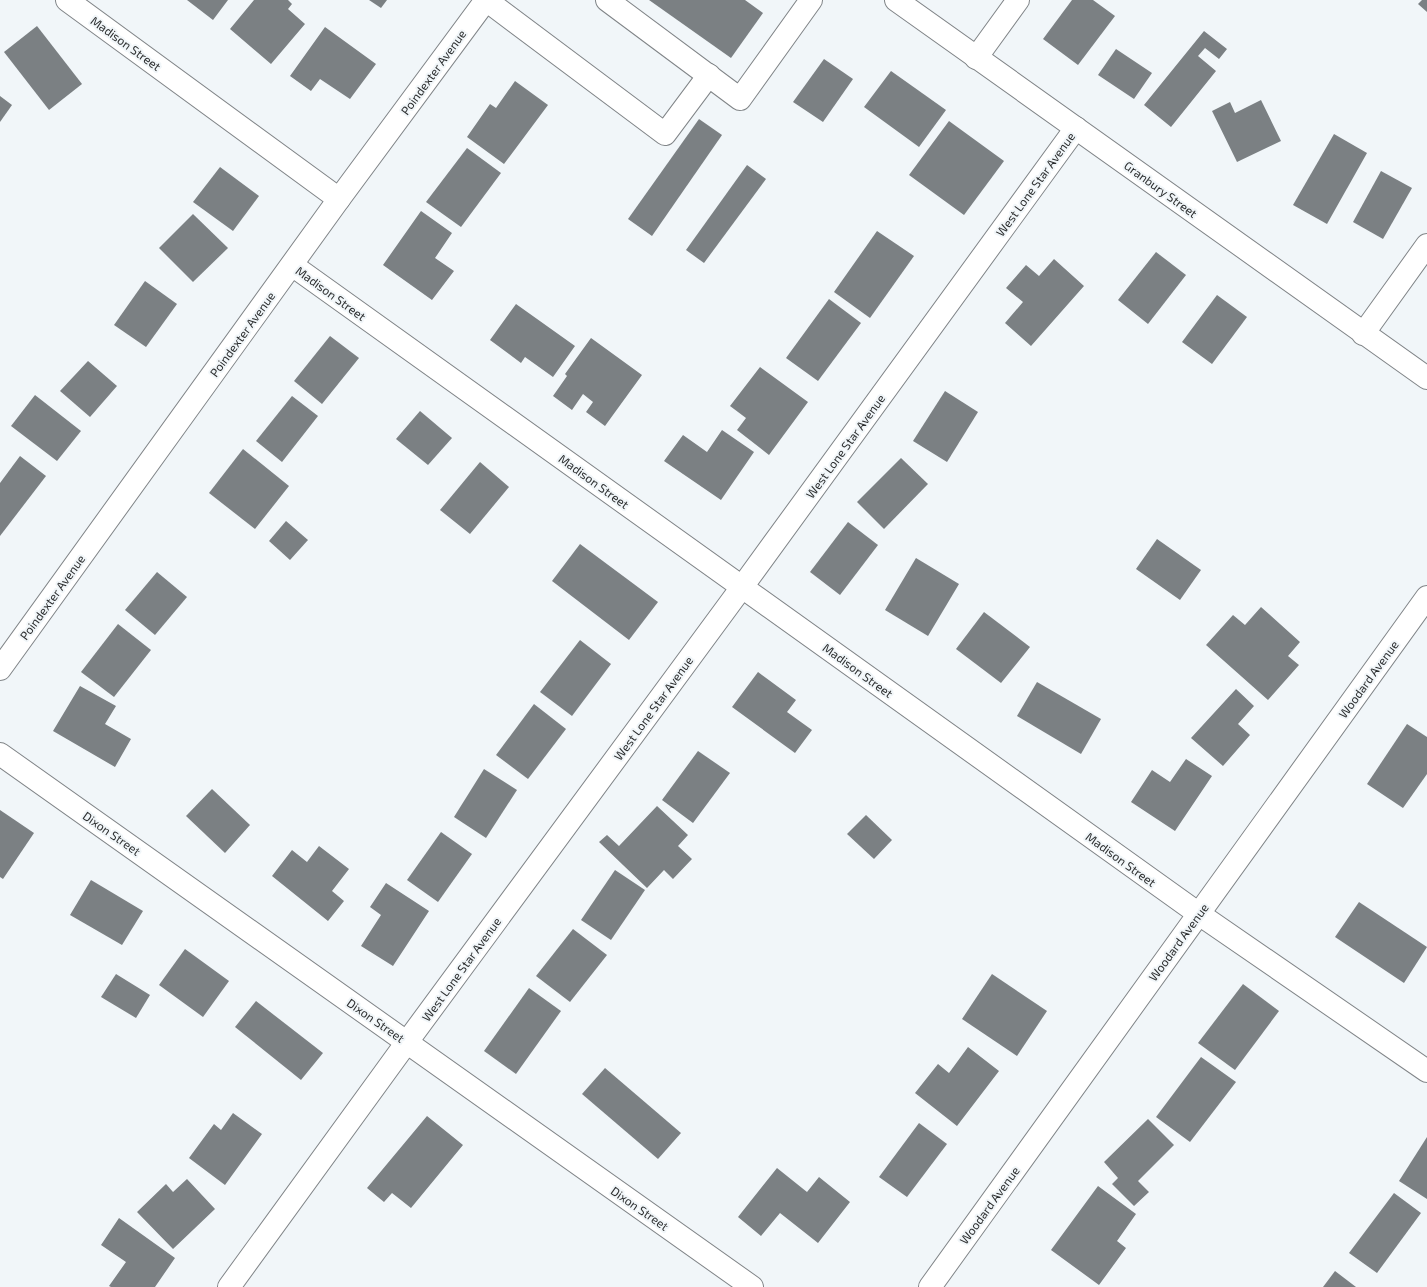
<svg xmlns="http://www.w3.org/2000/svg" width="1427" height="1287" viewBox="0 0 1427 1287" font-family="'Exo 2',sans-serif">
  <rect width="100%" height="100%" fill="#f1f6f9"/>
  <g fill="#7b8083">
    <path d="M187 0H228L213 20Z"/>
    <path d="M254 0H288L292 4 288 9 305 24 271 64 230 29Z"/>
    <path d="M369 0H387L381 8Z"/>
    <path d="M649 0H745L763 13 731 58Z"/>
    <path d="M1072 0H1093L1115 16 1078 65 1043 39Z"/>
    <path d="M1422 0H1427V12L1418 4Z"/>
    <path d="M37 26 82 84 49 110 4 52Z"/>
    <path d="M325 27 376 64 350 99 320 79 311 91 290 76Z"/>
    <path d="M1204 31 1227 49 1219 59 1205 48 1198 56 1216 71 1171 127 1144 105Z"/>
    <path d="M1116 49 1152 73 1134 99 1098 75Z"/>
    <path d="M824 59 853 79 823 122 793 102Z"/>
    <path d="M891 71 946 110 919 147 864 107Z"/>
    <path d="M515 81 548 105 504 164 467 137 490 104 496 108Z"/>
    <path d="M0 96 12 105 0 122Z"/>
    <path d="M1261 100 1281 141 1237 162 1212 111 1230 102 1235 113Z"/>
    <path d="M699 119 722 135 652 236 628 219Z"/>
    <path d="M949 121 1004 161 964 215 909 175Z"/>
    <path d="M1334 134 1367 153 1327 224 1293 205Z"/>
    <path d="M467 148 501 173 461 227 426 202Z"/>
    <path d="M747 165 766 179 704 263 686 250Z"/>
    <path d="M220 167 259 196 233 231 193 202Z"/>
    <path d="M1381 171 1412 188 1383 239 1353 222Z"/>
    <path d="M421 211 452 233 435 258 454 271 432 300 383 265Z"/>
    <path d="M193 214 228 248 193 282 159 248Z"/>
    <path d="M877 231 914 256 870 318 834 292Z"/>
    <path d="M1156 252 1186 275 1148 324 1118 300Z"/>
    <path d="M1054 259 1084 286 1031 346 1005 323 1023 302 1006 288 1026 265 1039 276Z"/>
    <path d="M145 281 177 304 146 347 114 325Z"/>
    <path d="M1217 295 1247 317 1212 364 1182 342Z"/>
    <path d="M829 299 861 323 818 381 786 358Z"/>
    <path d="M516 304 575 346 553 377 525 357 521 363 490 340Z"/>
    <path d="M330 336 359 358 322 404 294 381Z"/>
    <path d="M591 338 642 375 605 426 586 412 593 402 583 394 572 410 553 396 567 376 565 374Z"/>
    <path d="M88 361 117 386 90 417 60 391Z"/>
    <path d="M760 367 808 402 769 455 737 430 746 418 730 406Z"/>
    <path d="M945 391 978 412 947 462 913 441Z"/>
    <path d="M35 395 81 431 57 461 11 426Z"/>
    <path d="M292 396 318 416 282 462 256 441Z"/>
    <path d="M420 411 452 438 428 465 396 439Z"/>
    <path d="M722 430 754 452 721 500 664 461 683 435 707 452Z"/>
    <path d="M243 449 289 486 255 529 209 493Z"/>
    <path d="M20 456 46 476 0 536V483Z"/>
    <path d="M901 458 928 484 884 529 857 502Z"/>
    <path d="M480 462 509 487 470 534 440 510Z"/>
    <path d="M286 521 308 540 290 560 269 541Z"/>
    <path d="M848 522 878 545 840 595 810 572Z"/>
    <path d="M1157 539 1201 570 1180 600 1136 569Z"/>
    <path d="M580 544 658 602 629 640 552 581Z"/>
    <path d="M916 558 959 584 928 636 885 610Z"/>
    <path d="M157 572 187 597 155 635 125 610Z"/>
    <path d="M1261 607 1300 642 1288 656 1299 665 1268 700 1206 645 1233 615 1245 625Z"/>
    <path d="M984 612 1030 647 1001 683 956 649Z"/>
    <path d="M118 624 151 650 114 697 81 672Z"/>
    <path d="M580 640 611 664 572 716 540 692Z"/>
    <path d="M758 672 796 700 787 712 812 730 795 753 732 707Z"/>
    <path d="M1037 682 1101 719 1081 754 1017 716Z"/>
    <path d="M80 686 116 706 105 724 131 739 115 767 53 731Z"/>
    <path d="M1236 689 1254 706 1238 724 1250 735 1223 766 1191 738Z"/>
    <path d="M534 704 566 729 528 779 496 755Z"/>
    <path d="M1407 724 1427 737V774L1403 808 1367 784Z"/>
    <path d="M698 751 730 773 693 823 662 800Z"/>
    <path d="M1186 759 1212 776 1175 831 1131 802 1152 770 1170 782Z"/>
    <path d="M484 769 517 790 486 838 454 817Z"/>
    <path d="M212 789 250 825 225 853 186 816Z"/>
    <path d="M657 806 688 835 678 846 692 859 673 879 664 870 647 888 599 842 607 835 619 846Z"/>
    <path d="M0 810 34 833 3 879 0 877Z"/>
    <path d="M866 815 892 840 874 859 847 834Z"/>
    <path d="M441 832 472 854 438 902 407 880Z"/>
    <path d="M319 846 349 869 332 891 344 901 328 921 272 876 292 850 307 862Z"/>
    <path d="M615 870 645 890 611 940 581 920Z"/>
    <path d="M91 880 143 911 122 945 70 915Z"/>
    <path d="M386 883 429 911 393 966 361 946 381 915 370 907Z"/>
    <path d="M1359 902 1427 947 1404 983 1335 937Z"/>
    <path d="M573 929 607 955 570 1002 536 976Z"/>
    <path d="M185 949 229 981 203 1017 159 985Z"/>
    <path d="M116 974 150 995 136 1018 101 997Z"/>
    <path d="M992 974 1047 1011 1017 1056 962 1019Z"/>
    <path d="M1243 984 1279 1011 1235 1070 1198 1043Z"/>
    <path d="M529 988 561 1011 516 1074 484 1051Z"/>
    <path d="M256 1001 323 1053 301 1080 235 1027Z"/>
    <path d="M968 1047 999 1071 957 1126 915 1093 938 1064 949 1073Z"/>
    <path d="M1201 1057 1236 1082 1190 1142 1156 1117Z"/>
    <path d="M605 1068 681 1133 658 1159 582 1094Z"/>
    <path d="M233 1113 262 1134 225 1185 189 1158 214 1124 221 1130Z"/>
    <path d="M427 1116 463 1145 411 1208 392 1193 384 1202 367 1188Z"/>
    <path d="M1148 1119 1174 1145 1138 1181 1149 1192 1134 1206 1112 1184 1118 1178 1104 1162Z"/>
    <path d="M919 1123 947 1144 907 1197 879 1177Z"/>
    <path d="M1427 1137V1199L1399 1181Z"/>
    <path d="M777 1168 807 1192 819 1177 850 1202 818 1243 780 1213 761 1236 738 1217Z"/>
    <path d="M187 1179 215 1209 173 1249 137 1212 166 1184 173 1192Z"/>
    <path d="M1098 1186 1136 1214 1117 1241 1126 1248 1099 1285 1051 1250Z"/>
    <path d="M1394 1193 1421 1213 1377 1273 1349 1253Z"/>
    <path d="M119 1218 175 1258 155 1287H111L109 1286 126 1262 101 1245Z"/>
    <path d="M1335 1271 1356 1287H1323Z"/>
  </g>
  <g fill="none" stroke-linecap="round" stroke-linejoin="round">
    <g stroke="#818588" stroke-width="24">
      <g id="minor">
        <path d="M67 0 339 199"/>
        <path d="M486 0 665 134 709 75"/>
        <path d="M607 0 740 99 811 0"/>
        <path d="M896 0 1427 378"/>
        <path d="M976 58 1018 0"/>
        <path d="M292 265 1199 914 1427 1071"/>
        <path d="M1363 334 1427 245"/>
        <path d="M0 669 339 199 486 0"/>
        <path d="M0 754 752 1287"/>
        <path d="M229 1287 407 1042 742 587 1076 128"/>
        <path d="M930 1287 1427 597"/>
      </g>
    </g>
    <use href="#minor" stroke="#fff" stroke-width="22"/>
  </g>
  <g text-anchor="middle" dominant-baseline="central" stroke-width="4" stroke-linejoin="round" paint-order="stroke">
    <g font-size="12" fill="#2d2f30" stroke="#f1f6f9">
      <text transform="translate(126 43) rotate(36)">Madison Street</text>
      <text transform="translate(433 72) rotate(-54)">Poindexter Avenue</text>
      <text transform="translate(1035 184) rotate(-54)">West Lone Star Avenue</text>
      <text transform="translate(1161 189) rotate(36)">Granbury Street</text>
      <text transform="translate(331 293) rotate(36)">Madison Street</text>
      <text transform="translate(242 334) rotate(-54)">Poindexter Avenue</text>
      <text transform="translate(845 446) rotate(-54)">West Lone Star Avenue</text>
      <text transform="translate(594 481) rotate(36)">Madison Street</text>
      <text transform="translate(52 597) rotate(-54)">Poindexter Avenue</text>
      <text transform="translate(858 670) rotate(36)">Madison Street</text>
      <text transform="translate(1368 679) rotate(-54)">Woodard Avenue</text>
      <text transform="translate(653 708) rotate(-54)">West Lone Star Avenue</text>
      <text transform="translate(112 833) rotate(35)">Dixon Street</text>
      <text transform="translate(1121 859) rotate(36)">Madison Street</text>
      <text transform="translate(1178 942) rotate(-54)">Woodard Avenue</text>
      <text transform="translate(461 969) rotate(-54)">West Lone Star Avenue</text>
      <text transform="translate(376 1020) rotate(35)">Dixon Street</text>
      <text transform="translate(989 1205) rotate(-54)">Woodard Avenue</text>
      <text transform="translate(640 1208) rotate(35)">Dixon Street</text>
    </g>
  </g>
</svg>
